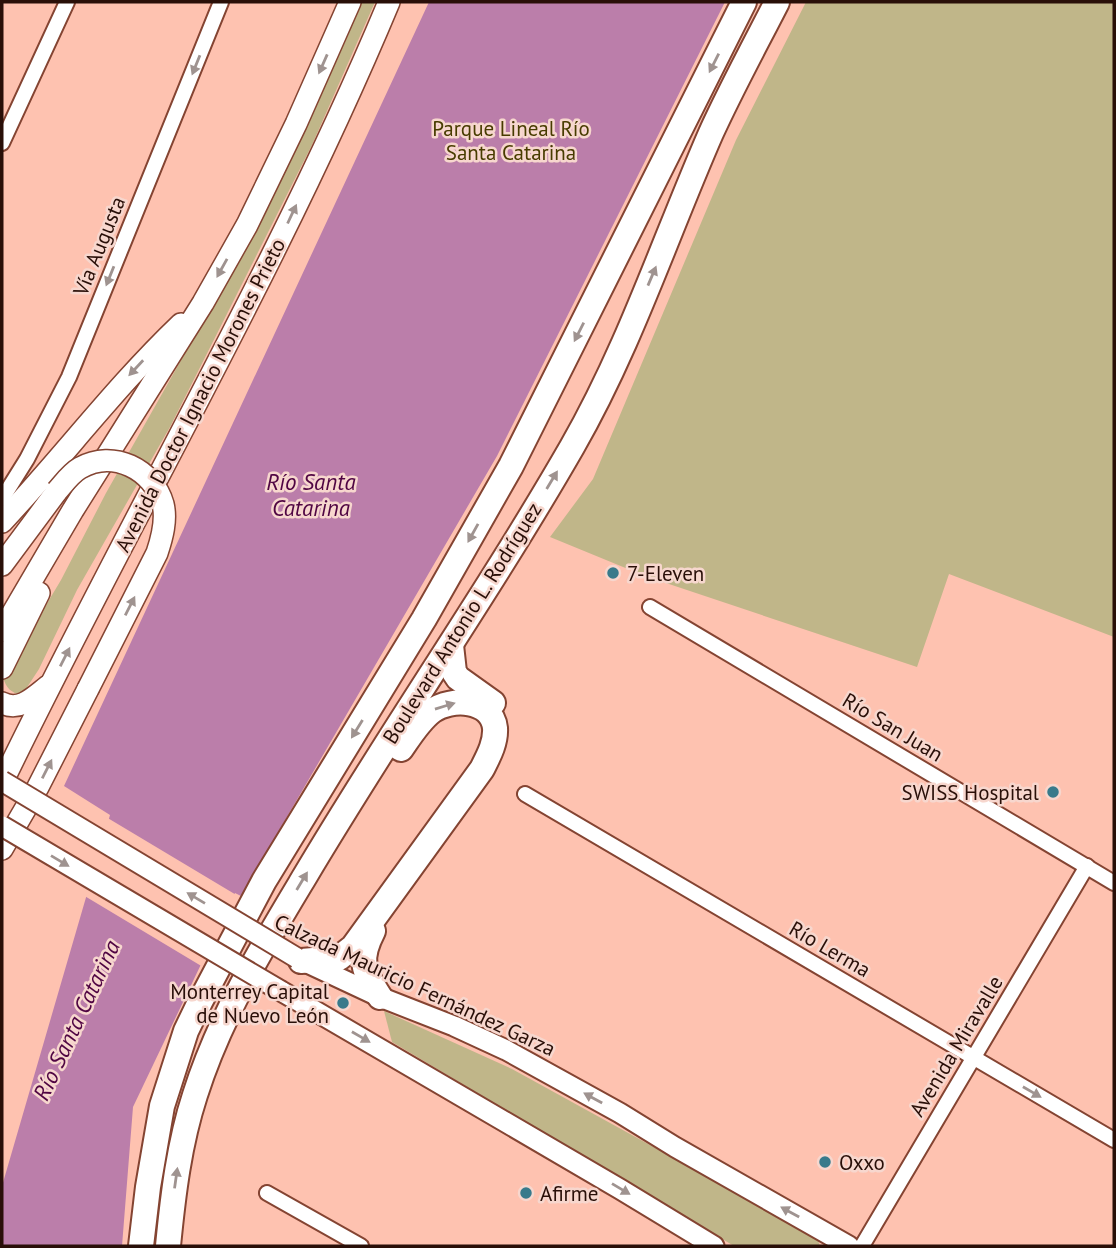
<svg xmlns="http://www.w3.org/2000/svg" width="1116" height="1248" viewBox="0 0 1116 1248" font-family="'PT Sans',sans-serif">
  <rect width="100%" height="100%" fill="#fec2b0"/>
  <g fill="#c0b689">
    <path d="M361 2H375L312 145 170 427 77 590 39 669 22 695C11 693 6 688 3 677L61 580 106 493 232 270 346 40Z"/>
    <path d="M806 2H1114V637L949 574 917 667 645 576 550 537 593 479 736 140Z"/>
    <path d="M384 1011 512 1069 817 1237 820 1246H734L392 1042Z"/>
  </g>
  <path fill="#bb7eaa" d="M429 2H725L497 456 252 877 241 896 235 893 133 1107 122 1246H2V1186L110 815 64 786Z"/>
  <path fill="#fec2b0" d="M106 817 243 899 236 897 203 967 83 895Z"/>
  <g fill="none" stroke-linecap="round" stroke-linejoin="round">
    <g stroke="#844432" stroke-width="18">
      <g id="street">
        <path d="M2 143 67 2"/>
        <path d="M2 499 27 459 69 377 221 2"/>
        <path d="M650 607 1114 883"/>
        <path d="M525 794 1114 1140"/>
        <path d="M267 1193 361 1246"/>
        <path d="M862 1246 1087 866"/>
      </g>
    </g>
    <g stroke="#844432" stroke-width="23">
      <g id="secondary">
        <path d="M301 960 380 997 454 1026 506 1050 620 1113 675 1147 849 1246"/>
        <path d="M281 991 620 1189 714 1246"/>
      </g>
    </g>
    <g stroke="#844432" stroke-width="24">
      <g id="primary">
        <path d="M2 522C63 457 116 386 181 324"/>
        <path d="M2 565 57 491"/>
        <path d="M2 631 73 510 203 303 247 225 296 124 350 2"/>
        <path d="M2 668 39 593"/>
        <path d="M2 703C20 712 34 697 48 686"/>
        <path d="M2 783C128 522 277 270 389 2"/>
        <path d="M2 849 38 787 88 689"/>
      </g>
    </g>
    <g stroke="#844432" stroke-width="28">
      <g id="highway">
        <path d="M451 645 454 672 458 678 493 703"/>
        <path d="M373 931C358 960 363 971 380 997"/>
        <path d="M301 961 339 958 353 947 482 769C488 757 496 743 495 728 492 699 451 697 432 711 419 721 410 736 401 749"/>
        <path d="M141 1246 148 1187 162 1106 186 1031 200 1002 264 881 424 619 511 466 744 2"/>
        <path d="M168 1246C173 1195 179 1144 195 1095 220 1016 263 946 305 876 391 731 488 593 572 447 629 348 665 238 711 133 731 89 755 45 777 2"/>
      </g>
    </g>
    <use href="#street" stroke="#fff" stroke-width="14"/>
    <use href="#secondary" stroke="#fff" stroke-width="19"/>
    <use href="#primary" stroke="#fff" stroke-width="21"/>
    <use href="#highway" stroke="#fff" stroke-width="24"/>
    <g stroke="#844432" stroke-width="23" stroke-linecap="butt">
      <g id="secondary-bridge">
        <path d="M2 781 297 958"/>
        <path d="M2 826 281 991"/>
      </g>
    </g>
    <g stroke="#844432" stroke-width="24" stroke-linecap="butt">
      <path id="primary-bridge" d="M57 491C64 483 71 473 80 468 113 449 153 469 163 504 167 520 162 538 157 553L88 689"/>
    </g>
    <use href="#secondary-bridge" stroke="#fff" stroke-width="19"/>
    <use href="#primary-bridge" stroke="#fff" stroke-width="21"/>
  </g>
  <defs><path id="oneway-solid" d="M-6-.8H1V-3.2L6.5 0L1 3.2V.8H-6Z" transform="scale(1.75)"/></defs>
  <g fill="#9f9390">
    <use href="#oneway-solid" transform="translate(714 63) rotate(117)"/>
    <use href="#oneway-solid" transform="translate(323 64) rotate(114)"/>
    <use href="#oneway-solid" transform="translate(196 65) rotate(112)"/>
    <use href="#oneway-solid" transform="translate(292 214) rotate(-65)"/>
    <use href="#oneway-solid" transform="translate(222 268) rotate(119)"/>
    <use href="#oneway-solid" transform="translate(110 276) rotate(112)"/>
    <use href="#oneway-solid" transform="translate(652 276) rotate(-67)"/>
    <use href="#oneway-solid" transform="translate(579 332) rotate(117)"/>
    <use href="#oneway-solid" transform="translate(136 368) rotate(133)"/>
    <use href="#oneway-solid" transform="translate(552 480) rotate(-59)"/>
    <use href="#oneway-solid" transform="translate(473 533) rotate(119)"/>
    <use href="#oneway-solid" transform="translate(130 606) rotate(-63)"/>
    <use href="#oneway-solid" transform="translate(65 657) rotate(-63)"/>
    <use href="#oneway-solid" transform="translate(445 706) rotate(-17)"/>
    <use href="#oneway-solid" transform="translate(357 729) rotate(122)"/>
    <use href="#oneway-solid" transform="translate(47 769) rotate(-63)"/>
    <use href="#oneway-solid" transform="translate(60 861) rotate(31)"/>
    <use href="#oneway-solid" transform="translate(302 881) rotate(-59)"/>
    <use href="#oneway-solid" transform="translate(196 898) rotate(-149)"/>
    <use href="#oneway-solid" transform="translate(361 1037) rotate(30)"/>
    <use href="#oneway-solid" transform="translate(1032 1092) rotate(30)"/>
    <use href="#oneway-solid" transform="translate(593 1098) rotate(-151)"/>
    <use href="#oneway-solid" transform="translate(176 1178) rotate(-82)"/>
    <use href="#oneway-solid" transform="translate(621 1189) rotate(31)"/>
    <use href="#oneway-solid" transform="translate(790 1212) rotate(-151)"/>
  </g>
  <g fill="#387a8b" stroke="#f7d7ce" stroke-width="2.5">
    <circle cx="613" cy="573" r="7"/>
    <circle cx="1053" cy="792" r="7"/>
    <circle cx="343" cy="1003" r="7"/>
    <circle cx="825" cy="1162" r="7"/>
    <circle cx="526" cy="1193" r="7"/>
  </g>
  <g text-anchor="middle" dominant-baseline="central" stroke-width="5" stroke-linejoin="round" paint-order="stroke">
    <g font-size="21" fill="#483c00" stroke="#f7d7ce">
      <text x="511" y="128">Parque Lineal Río<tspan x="511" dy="24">Santa Catarina</tspan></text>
    </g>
    <g font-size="21" fill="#290f08" stroke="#f7d7ce">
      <text transform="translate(99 246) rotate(-68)">Vía Augusta</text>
      <text transform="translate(200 395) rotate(-63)">Avenida Doctor Ignacio Morones Prieto</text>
      <text transform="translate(462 623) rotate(-58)">Boulevard Antonio L. Rodríguez</text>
      <text transform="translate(893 727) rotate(31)">Río San Juan</text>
      <text transform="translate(830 949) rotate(30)">Río Lerma</text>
      <text transform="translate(415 985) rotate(25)">Calzada Mauricio Fernández Garza</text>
      <text transform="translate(956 1046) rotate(-59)">Avenida Miravalle</text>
    </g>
    <g font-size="21" fill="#290f08" stroke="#f7d7ce" text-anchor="start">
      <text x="627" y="573">7-Eleven</text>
      <text x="1039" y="792" text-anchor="end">SWISS Hospital</text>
      <text x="329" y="991" text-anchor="end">Monterrey Capital<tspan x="329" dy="24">de Nuevo León</tspan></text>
      <text x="839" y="1162">Oxxo</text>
      <text x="540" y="1193">Afirme</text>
    </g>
    <g font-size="23" font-style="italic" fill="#500543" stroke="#f7d7ce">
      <text x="311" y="481">Río Santa<tspan x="311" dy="26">Catarina</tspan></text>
      <text transform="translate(76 1020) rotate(-65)">Río Santa Catarina</text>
    </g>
  </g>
  <rect width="1116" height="1248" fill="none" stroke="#290f08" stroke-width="7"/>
</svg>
